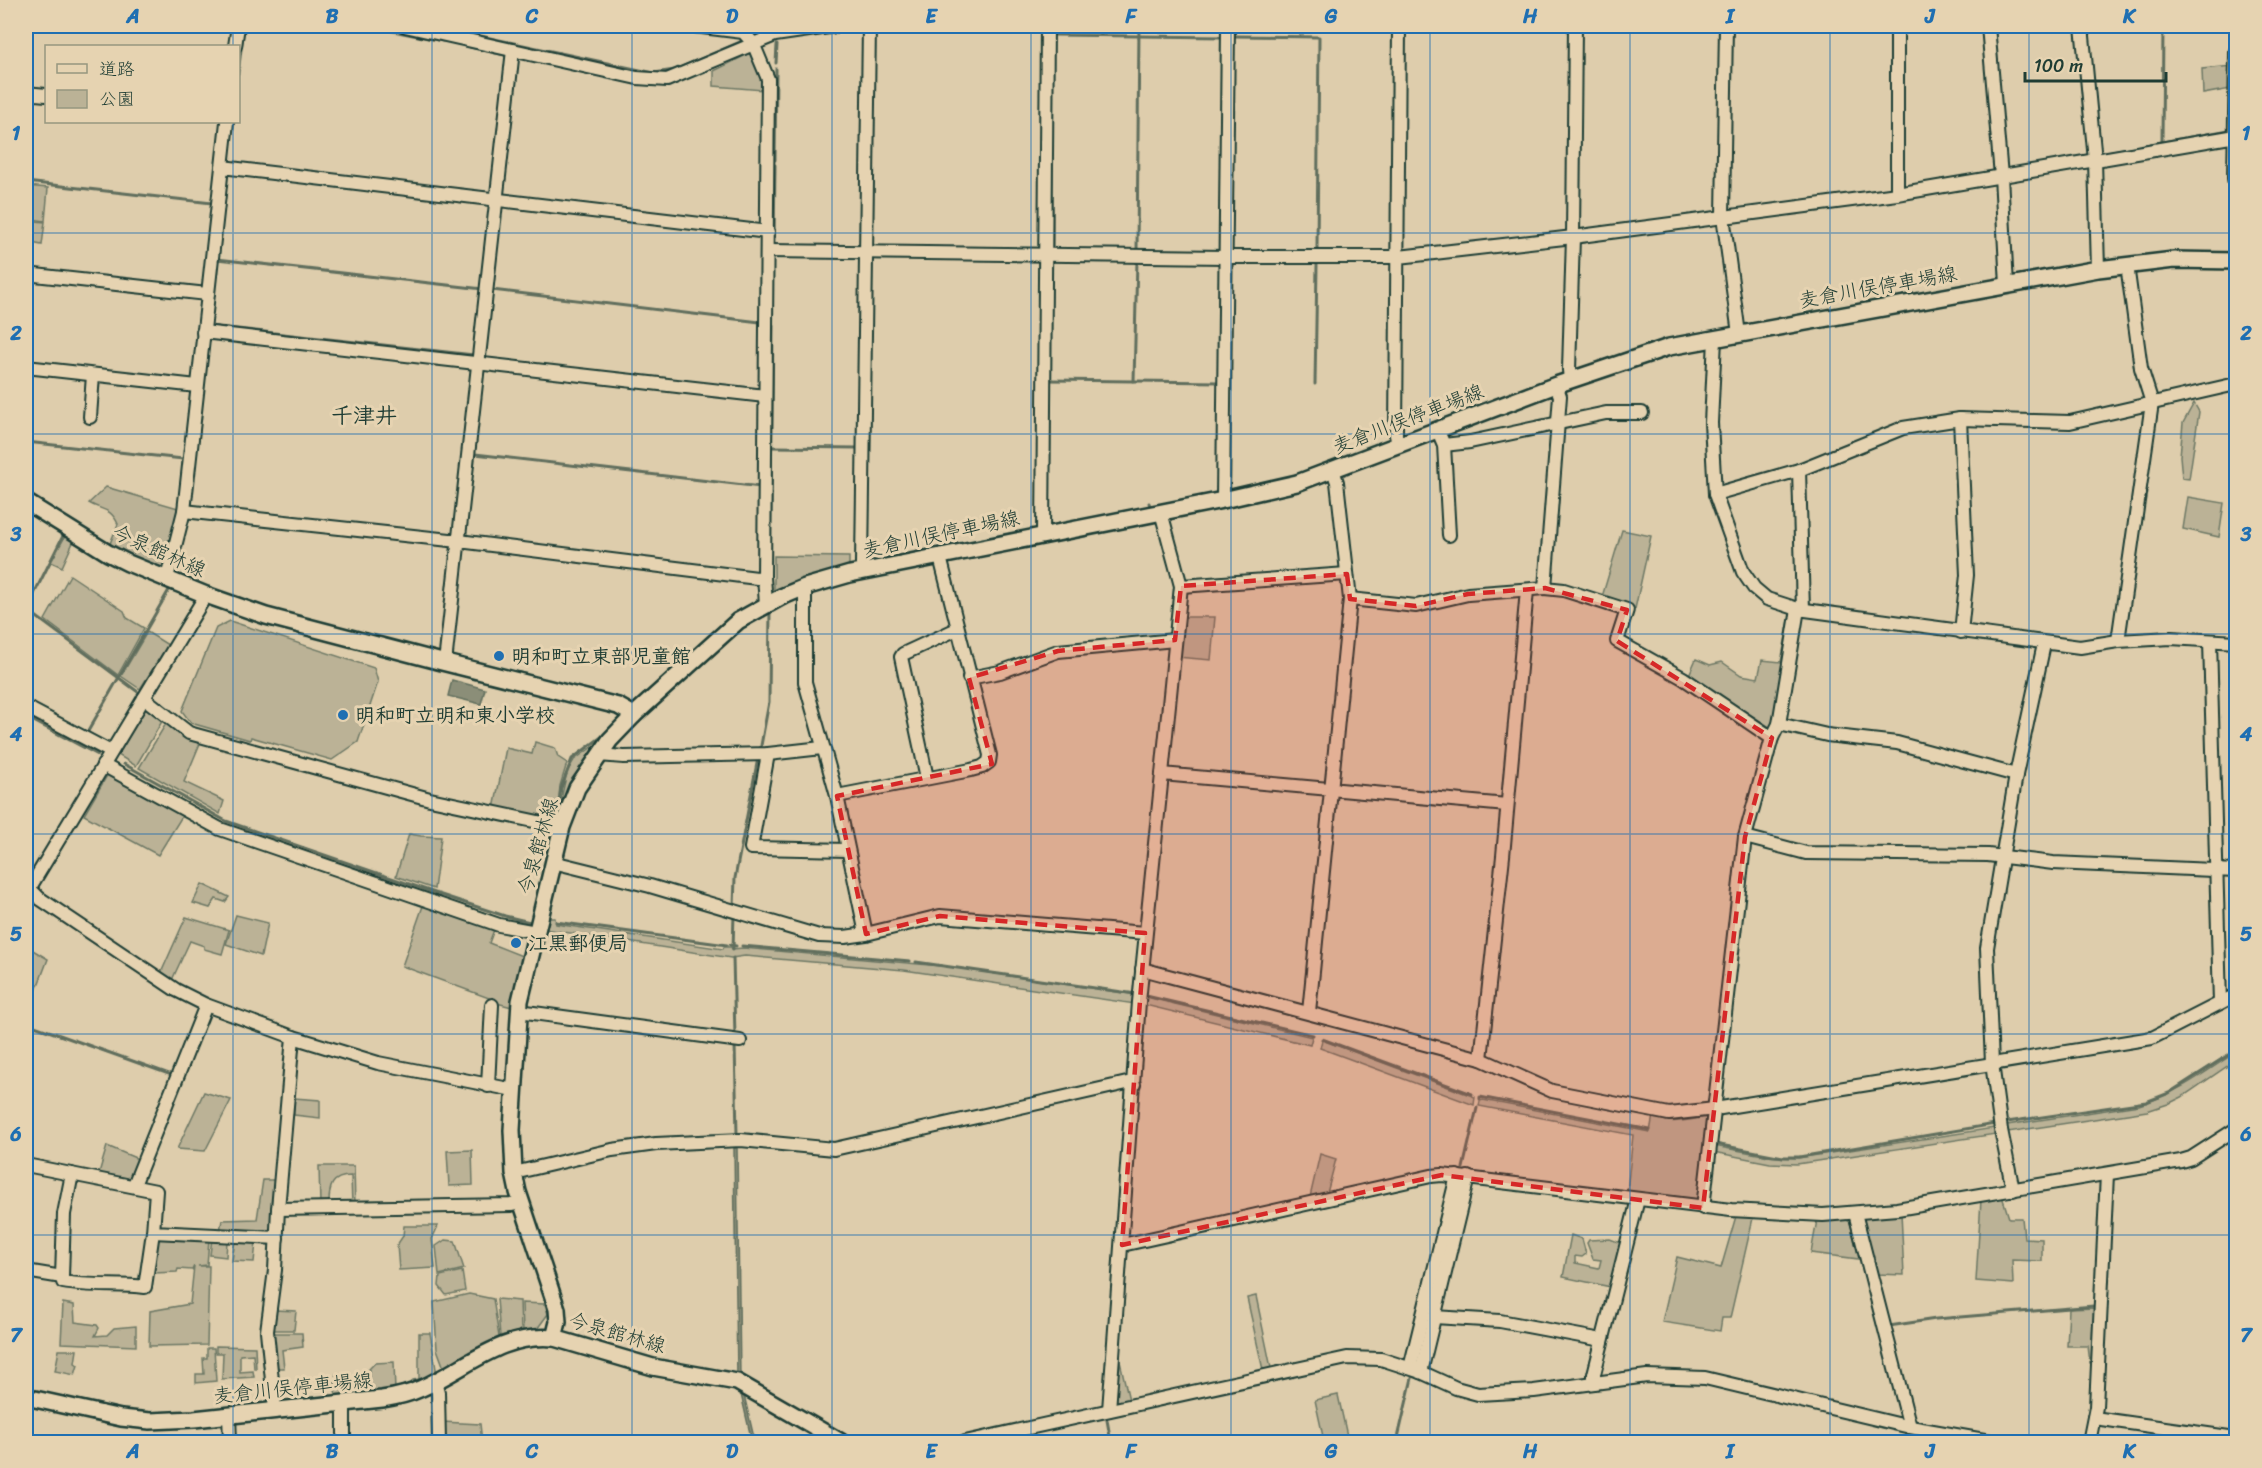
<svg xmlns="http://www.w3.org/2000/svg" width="2262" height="1468" viewBox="0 0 2262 1468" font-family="Sriracha,'Klee One',sans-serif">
  <rect width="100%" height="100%" fill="#decdac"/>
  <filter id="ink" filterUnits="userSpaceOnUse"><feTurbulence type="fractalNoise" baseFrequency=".0167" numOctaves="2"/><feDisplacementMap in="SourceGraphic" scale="12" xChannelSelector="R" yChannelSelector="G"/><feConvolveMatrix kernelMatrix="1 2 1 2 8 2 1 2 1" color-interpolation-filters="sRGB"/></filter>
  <g filter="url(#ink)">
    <g fill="#bbb296" stroke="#6d7865" stroke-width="1.5">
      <path d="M750 53 760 73 763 90 714 86V71Z"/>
      <path d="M2232 66 2230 89 2203 94 2202 69Z"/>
      <path d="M26 186 48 188 45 221 26 218Z"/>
      <path d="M26 220 45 222 42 245 26 242Z"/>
      <path d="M2194 403 2199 412 2189 479 2182 478 2180 456 2183 423Z"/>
      <path d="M106 487 178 508 165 568 162 570 133 559 109 546 118 524C110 507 102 511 89 503Z"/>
      <path d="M2188 497 2224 503 2219 537 2183 529Z"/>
      <path d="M1622 530 1651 536 1635 609 1602 597Z"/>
      <path d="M67 533 75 538 62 567 51 562Z"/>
      <path d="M774 556 849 557V567L821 574 774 591Z"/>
      <path d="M70 575 124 611 127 618 144 628 118 675 45 620Z"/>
      <path d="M1183 617H1215L1211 660 1177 657Z"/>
      <path d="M1789 620 1794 621 1778 711 1771 728 1689 675 1696 659 1710 665 1722 662 1741 675 1758 678 1762 660 1781 662Z"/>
      <path d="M230 621 374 668 378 682 358 742 332 760 251 737 250 740 191 723 182 711 216 628Z"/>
      <path d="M147 632 168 645 140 689 121 676Z"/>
      <path d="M147 706 164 718 136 766 118 755Z"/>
      <path d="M167 722 201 741 184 782 224 801 220 814 139 768Z"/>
      <path d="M605 738 557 821 494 809 506 748 532 754 535 742 555 748 558 757 567 763 560 786 557 818 567 772 574 760Z"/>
      <path d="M109 772 184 813 158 855 84 815Z"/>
      <path d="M409 834 421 836 441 837 434 889 396 876Z"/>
      <path d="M202 884 229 897 225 902 216 899 210 908 193 903Z"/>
      <path d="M424 903 495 927 489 943 522 956 512 1007 489 1001V998L402 966Z"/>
      <path d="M236 915 268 923 261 956 226 944Z"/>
      <path d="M186 917 229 930 222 954 204 949V946L190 941 172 980 161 973Z"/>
      <path d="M546 918H555L556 924 723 949 724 947H731L732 949 743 948 951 967 1136 995 1135 1004 904 970 745 956 731 958 544 929Z"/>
      <path d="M26 946 48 959 26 1017Z"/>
      <path d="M1146 997 1312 1037 1310 1045 1145 1005Z"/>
      <path d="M1322 1040 1475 1097 1474 1105 1320 1048Z"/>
      <path d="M2236 1052V1060L2182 1097 2168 1104 2147 1111 2008 1132 2007 1125 2139 1105C2175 1095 2205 1072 2236 1052Z"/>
      <path d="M204 1092 231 1100 205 1151 177 1149Z"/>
      <path d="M294 1098 320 1100V1118L294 1115Z"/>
      <path d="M1483 1100 1650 1132 1653 1115C1666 1127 1691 1119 1707 1117L1699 1200 1627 1192 1633 1135 1479 1106 1480 1101Z"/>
      <path d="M1994 1128 1996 1134 1797 1164 1770 1163 1713 1152 1714 1146 1774 1157 1798 1158Z"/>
      <path d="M107 1146 138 1159 135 1173 129 1180 99 1173Z"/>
      <path d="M472 1150 473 1185 449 1186 447 1151Z"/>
      <path d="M1320 1154 1336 1159 1327 1193 1310 1197Z"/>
      <path d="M319 1166H354L355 1205H352L351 1176C331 1176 329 1187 329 1204H320Z"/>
      <path d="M263 1180H276L272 1233 220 1231 222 1220 257 1219Z"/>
      <path d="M2002 1196 2009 1218H2022L2024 1238 2042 1239V1261L2012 1260 2013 1284 1976 1281 1981 1200Z"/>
      <path d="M1901 1213 1904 1275 1876 1274 1861 1218Z"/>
      <path d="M1736 1216 1753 1218 1730 1318H1722L1720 1331 1662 1322 1677 1257 1721 1268Z"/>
      <path d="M1845 1219 1850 1222 1859 1259 1811 1253 1817 1220Z"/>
      <path d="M404 1226H438L432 1239 435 1268 399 1270 397 1245 403 1236Z"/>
      <path d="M1571 1235 1582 1239 1586 1254 1582 1257 1575 1256V1263L1599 1268 1601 1260 1593 1259 1587 1243 1589 1240 1610 1239 1623 1244 1611 1287 1563 1277Z"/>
      <path d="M160 1236 209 1239 207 1265 198 1266H209L207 1345 149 1346 150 1311 190 1304 194 1266 192 1270 178 1269 177 1272 154 1273 156 1241Z"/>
      <path d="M212 1238 227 1241 226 1257 210 1255Z"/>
      <path d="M445 1240 455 1241 464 1269 439 1275 436 1246Z"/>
      <path d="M235 1241 256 1242 254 1262 232 1261Z"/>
      <path d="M462 1271 465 1291 446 1295 439 1286 440 1276Z"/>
      <path d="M469 1294 493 1299 499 1337 444 1368 437 1349 434 1302Z"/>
      <path d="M1256 1296 1271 1368 1263 1370 1247 1298Z"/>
      <path d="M497 1299 520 1301 521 1331 500 1336Z"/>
      <path d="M63 1303 74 1305 75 1322 97 1325 99 1328 95 1336 107 1335 114 1328 136 1326V1346L61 1343Z"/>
      <path d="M522 1303 545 1304 548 1314 537 1329 523 1331Z"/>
      <path d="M2096 1308 2093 1363H2090L2088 1346H2067L2069 1309Z"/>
      <path d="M275 1310 296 1311 294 1330H272Z"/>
      <path d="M273 1333H302L303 1347 282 1350 284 1368H276Z"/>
      <path d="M419 1333H430L437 1375 403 1390 401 1386 412 1385 413 1380 419 1379Z"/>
      <path d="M216 1346 255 1347 256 1369H254L253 1354 240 1355V1372L253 1371 254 1377 222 1379 223 1353H216Z"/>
      <path d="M207 1348H214L216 1381 196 1383V1374H204L203 1358H207Z"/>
      <path d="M59 1350H77L75 1363 78 1365 75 1375 55 1371Z"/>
      <path d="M1118 1353 1129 1400 1117 1402 1114 1398Z"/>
      <path d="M394 1362 395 1392 369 1395V1369L375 1363Z"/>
      <path d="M340 1373 342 1390 366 1388 367 1395 337 1398C334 1389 334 1382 336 1374Z"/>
      <path d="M1338 1395 1347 1436 1324 1441 1315 1400Z"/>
      <path d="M442 1422 480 1424 482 1442H443Z"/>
    </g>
    <g fill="#8b8e78" stroke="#606e5d" stroke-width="1.5">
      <path d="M452 680 485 689 481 704 448 696Z"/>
      <path d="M734 1148H737L740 1378 755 1442H752L737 1377Z"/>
    </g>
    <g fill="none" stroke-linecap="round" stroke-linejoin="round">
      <g stroke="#606e5d" stroke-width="3">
        <path d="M368 26 443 41"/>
        <path d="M434 26 654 73 675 70 745 40"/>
        <path d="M871 27 881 26"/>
        <path d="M835 32 864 28"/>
        <path d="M757 34 771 29 792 26"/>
        <path d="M1053 35 1224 37"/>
        <path d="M1233 36 1319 37 1317 248"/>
        <path d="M470 47 509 56"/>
        <path d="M776 63 777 45"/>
        <path d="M238 73 244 26"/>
        <path d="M2162 142 2163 26"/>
        <path d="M2101 153 2229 130"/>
        <path d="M775 160 776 69"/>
        <path d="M26 182 212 203"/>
        <path d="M475 191 492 193"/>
        <path d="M774 245 775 165"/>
        <path d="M1052 246V88"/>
        <path d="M1137 251 1139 26"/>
        <path d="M217 259 483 289"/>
        <path d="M492 290 760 322"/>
        <path d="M210 323V326L474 355"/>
        <path d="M1048 380 1220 382"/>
        <path d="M1134 381 1137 260"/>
        <path d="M1315 384 1317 265"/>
        <path d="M26 442 183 459"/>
        <path d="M772 447 858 448"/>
        <path d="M473 452 475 454 761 487"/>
        <path d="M1149 503 1150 506"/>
        <path d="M770 585 773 326"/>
        <path d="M26 609 138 692"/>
        <path d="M26 610 65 532"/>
        <path d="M26 717 98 755"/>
        <path d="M87 733 169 590"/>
        <path d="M760 751 769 702 770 610"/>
        <path d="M124 764 226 821 435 893 505 916 530 922"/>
        <path d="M557 817 561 788 572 759 608 732"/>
        <path d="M734 907 735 878 758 758"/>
        <path d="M556 922 727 945"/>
        <path d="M730 945 736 946"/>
        <path d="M742 946 910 961"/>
        <path d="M733 949 734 914"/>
        <path d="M733 958 735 1037"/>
        <path d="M916 962 1136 994"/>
        <path d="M1142 995 1313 1035"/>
        <path d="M26 1023 169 1074"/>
        <path d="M1322 1039 1472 1094"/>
        <path d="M735 1044 737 1135"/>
        <path d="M1480 1099V1097L1650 1130"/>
        <path d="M2007 1122 2146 1102 2169 1093 2236 1050"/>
        <path d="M1715 1144 1783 1157H1799L1995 1124"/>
        <path d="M1463 1168 1477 1108"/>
        <path d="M1889 1326 1936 1319 2094 1306"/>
        <path d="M1107 1420 1111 1442"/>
        <path d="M1397 1442 1412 1378"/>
        <path d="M1911 1442 1912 1437"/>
      </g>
      <g stroke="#1f3d34" stroke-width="16">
        <g id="minor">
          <path d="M405 26 637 78 667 80 775 35 836 26"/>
          <path d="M694 26 743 32 753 43 768 79 764 577 766 604"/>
          <path d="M1726 26 1723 216 1739 334"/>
          <path d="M1988 26 2001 176 2007 285"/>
          <path d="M2082 26 2095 160 2098 269"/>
          <path d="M235 46 238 26"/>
          <path d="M2236 51 2234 178 2236 191"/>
          <path d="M26 93 46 95"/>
          <path d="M222 167 768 232"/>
          <path d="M1897 194V26"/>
          <path d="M768 251 1226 257H1399L1573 237 1897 194 2236 136"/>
          <path d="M26 274 207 294"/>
          <path d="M203 332 765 396"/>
          <path d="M1715 339 1711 423 1715 494 1743 572 1754 588 1767 599 1798 609 2080 647 2118 641 2171 638 2236 642"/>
          <path d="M26 367 197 386"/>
          <path d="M1570 380 1569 370 1573 237 1575 26"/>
          <path d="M90 417 93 375"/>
          <path d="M1960 419 1967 575 1961 632"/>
          <path d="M1441 438 1444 445 1449 535"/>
          <path d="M1398 445 1396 435 1399 26"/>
          <path d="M1444 445 1470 442 1606 413H1642"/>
          <path d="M1799 470 1803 610"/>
          <path d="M1715 494 1799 470 1903 428 1960 419 2070 422 2236 384"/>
          <path d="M1223 500 1228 26"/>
          <path d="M184 511 459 541 757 578 764 577"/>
          <path d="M1043 535 1047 26"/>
          <path d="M864 571 862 564 869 26"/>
          <path d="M167 578 184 511 227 122"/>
          <path d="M1181 586 1347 574"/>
          <path d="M805 587V682L837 796 866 934"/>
          <path d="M1545 588 1564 590 1627 610 1617 641 1683 678 1772 738"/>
          <path d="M1350 599 1416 606 1468 594 1545 588 1560 396 1556 385"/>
          <path d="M2118 641 2152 403 2141 368 2127 265"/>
          <path d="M2210 641 2220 1003"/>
          <path d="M445 663 513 50"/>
          <path d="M969 678 1000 672 1058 651 1175 640"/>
          <path d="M144 698 189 733 430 799 562 827"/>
          <path d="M26 707 111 752"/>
          <path d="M1779 724 1827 735 1897 743 2016 775"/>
          <path d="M768 754 751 848 848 850"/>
          <path d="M599 755 624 757 768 754 822 748"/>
          <path d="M103 765 220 829 499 925 536 932"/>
          <path d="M1162 774 1507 805"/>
          <path d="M927 778 901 657 903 654 957 629"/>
          <path d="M837 796 971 770 982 767 989 762 990 755 940 557"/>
          <path d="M1745 837 1806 853 1988 855 2053 863 2236 871"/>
          <path d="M553 862 650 886 819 936 845 937 866 934 940 916 1145 933"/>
          <path d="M26 885 39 898 176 990 206 1005 293 1037 378 1063 514 1090"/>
          <path d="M26 894 206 595"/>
          <path d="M1142 969 1481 1059 1552 1091 1669 1114 1715 1109 2152 1038 2236 995"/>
          <path d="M519 1011 740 1041"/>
          <path d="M1309 1012 1350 599 1337 482 1333 470"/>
          <path d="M1481 1059 1503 856 1527 590"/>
          <path d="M488 1086 492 1005"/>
          <path d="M26 1165 156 1191 153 1232 277 1238"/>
          <path d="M514 1173 612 1150 656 1144 741 1140 834 1149 1127 1083 1134 1084"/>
          <path d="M134 1185 206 1005"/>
          <path d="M2013 1190 2001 1130 1992 1063 1987 948 2016 775 2044 644"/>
          <path d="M1703 1208 1745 837 1772 738 1779 724 1798 609"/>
          <path d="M278 1209 511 1205 521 1203"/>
          <path d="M1855 1213 1910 1427"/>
          <path d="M1122 1245 1431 1176 1442 1175 1731 1210 1823 1215 1897 1209 2181 1161 2191 1158 2236 1129"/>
          <path d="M26 1271 62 1277 64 1214 72 1174"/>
          <path d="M62 1277 63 1282C90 1287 118 1284 145 1287L153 1232"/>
          <path d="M1434 1317 1500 1321 1602 1340"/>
          <path d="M1410 1368 1457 1176"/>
          <path d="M1421 1372 1468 1177"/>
          <path d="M435 1382 438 1392 439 1442"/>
          <path d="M1594 1383V1374L1638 1199"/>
          <path d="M344 1403V1442"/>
          <path d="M275 1410 267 1331 275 1270 278 1209 293 1037"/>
          <path d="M1109 1410 1139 1002 1181 586 1161 512"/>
          <path d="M229 1415 230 1442"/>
          <path d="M2094 1418 2236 1438"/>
          <path d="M965 1442 1347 1358 1381 1359 1421 1372 1456 1388 1478 1394 1534 1391 1647 1376 1705 1378 1910 1427 1996 1442"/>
          <path d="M2089 1442 2096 1407 2107 1174"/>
        </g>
      </g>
      <g stroke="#1f3d34" stroke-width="20">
        <g id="major">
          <path d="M26 502 108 553 128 563 206 595 266 616 442 662 618 706 634 715"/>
          <path d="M554 1338 558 1322 557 1309 518 1192 514 1173 512 1130 520 1001 562 827 577 788 610 740 634 715 738 621 781 597 805 587 850 574 1223 500 1297 483 1556 385 1669 347 2098 269 2174 260 2236 261"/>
          <path d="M26 1397 121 1418 150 1421 194 1419 382 1399C396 1397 409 1394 422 1388 467 1368 501 1333 554 1338L653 1367 737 1382 841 1442"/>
        </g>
      </g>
      <use href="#minor" stroke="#e6d3b1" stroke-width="12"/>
      <use href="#major" stroke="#e6d3b1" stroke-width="15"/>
    </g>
  </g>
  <path fill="#d62828" fill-opacity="0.2" stroke="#d62828" stroke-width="4.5" stroke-dasharray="12 8" stroke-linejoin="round" d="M1347 574 1350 599 1416 606 1468 594 1545 588 1627 610 1617 641 1772 738 1745 837 1703 1208 1442 1175 1122 1245 1145 933 940 916 866 934 837 796 992 764 969 678 1058 651 1175 640 1181 586Z"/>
  <path fill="none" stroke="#1f6fb2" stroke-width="1.5" stroke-opacity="0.55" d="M233 26V46M432 26V1442M632 26V1442M832 26V1442M1031 26V1442M1231 26V1442M1430 26V1442M1630 26V1442M1830 26V1442M2029 26V1442M233 122V1442M26 233H2236M26 434H2236M26 634H2236M26 834H2236M26 1034H2236M26 1235H2236"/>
  <g fill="#1f6fb2" stroke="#e6d3b1" stroke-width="2">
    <circle cx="499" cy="656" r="6"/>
    <circle cx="343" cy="715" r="6"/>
    <circle cx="516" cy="943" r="6"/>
  </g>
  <g text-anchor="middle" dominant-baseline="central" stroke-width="6" stroke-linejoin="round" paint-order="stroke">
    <g font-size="20" fill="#1f3d34" stroke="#e6d3b1">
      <text transform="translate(1878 287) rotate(-10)">麦倉川俣停車場線</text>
      <text transform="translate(1408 419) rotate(-21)">麦倉川俣停車場線</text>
      <text transform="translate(941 534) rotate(-12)">麦倉川俣停車場線</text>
      <text transform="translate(159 551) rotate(24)">今泉館林線</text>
      <text transform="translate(538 846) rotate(-74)">今泉館林線</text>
      <text transform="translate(617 1333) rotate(16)">今泉館林線</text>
      <text transform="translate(293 1388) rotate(-6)">麦倉川俣停車場線</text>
    </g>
    <g font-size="20" font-weight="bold" fill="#1f3d34" stroke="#e6d3b1" text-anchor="start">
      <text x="511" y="656">明和町立東部児童館</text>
      <text x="355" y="715">明和町立明和東小学校</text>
      <text x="528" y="943">江黒郵便局</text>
    </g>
    <g font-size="22" font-weight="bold" fill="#1f3d34" stroke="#e6d3b1">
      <text x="364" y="415">千津井</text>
    </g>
  </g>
  <rect width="2262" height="1468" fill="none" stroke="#e6d3b1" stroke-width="66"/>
  <rect x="45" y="45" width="195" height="78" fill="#e6d3b1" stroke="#96977f" stroke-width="1.5"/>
  <rect x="57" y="64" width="30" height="9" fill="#e6d3b1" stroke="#96977f" stroke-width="1.5"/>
  <text x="99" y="75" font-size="18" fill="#1f3d34">道路</text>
  <rect x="57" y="90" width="30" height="18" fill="#bbb296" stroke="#96977f" stroke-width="1.5"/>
  <text x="99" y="105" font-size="18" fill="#1f3d34">公園</text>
  <path d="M2025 72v9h141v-9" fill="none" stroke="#1f3d34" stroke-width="3"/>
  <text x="2034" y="72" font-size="18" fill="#1f3d34" stroke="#e6d3b1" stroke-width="4.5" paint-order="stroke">100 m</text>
  <rect x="33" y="33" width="2196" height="1402" fill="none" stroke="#1f6fb2" stroke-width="2"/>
  <g font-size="20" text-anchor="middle" font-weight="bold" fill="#1f6fb2">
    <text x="133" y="23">A</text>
    <text x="332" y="23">B</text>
    <text x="532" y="23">C</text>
    <text x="732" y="23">D</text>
    <text x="931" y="23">E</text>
    <text x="1131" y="23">F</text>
    <text x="1331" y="23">G</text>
    <text x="1530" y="23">H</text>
    <text x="1730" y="23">I</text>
    <text x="1930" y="23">J</text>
    <text x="2129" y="23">K</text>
    <text x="16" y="140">1</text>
    <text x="2246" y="140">1</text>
    <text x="16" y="340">2</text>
    <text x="2246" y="340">2</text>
    <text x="16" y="541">3</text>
    <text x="2246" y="541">3</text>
    <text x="16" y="741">4</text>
    <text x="2246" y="741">4</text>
    <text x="16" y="941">5</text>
    <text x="2246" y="941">5</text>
    <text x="16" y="1141">6</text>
    <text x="2246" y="1141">6</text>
    <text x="16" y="1342">7</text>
    <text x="2246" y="1342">7</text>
    <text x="133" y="1458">A</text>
    <text x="332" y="1458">B</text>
    <text x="532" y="1458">C</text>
    <text x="732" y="1458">D</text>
    <text x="931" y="1458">E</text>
    <text x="1131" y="1458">F</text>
    <text x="1331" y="1458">G</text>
    <text x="1530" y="1458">H</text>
    <text x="1730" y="1458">I</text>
    <text x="1930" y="1458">J</text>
    <text x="2129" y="1458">K</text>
  </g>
</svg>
